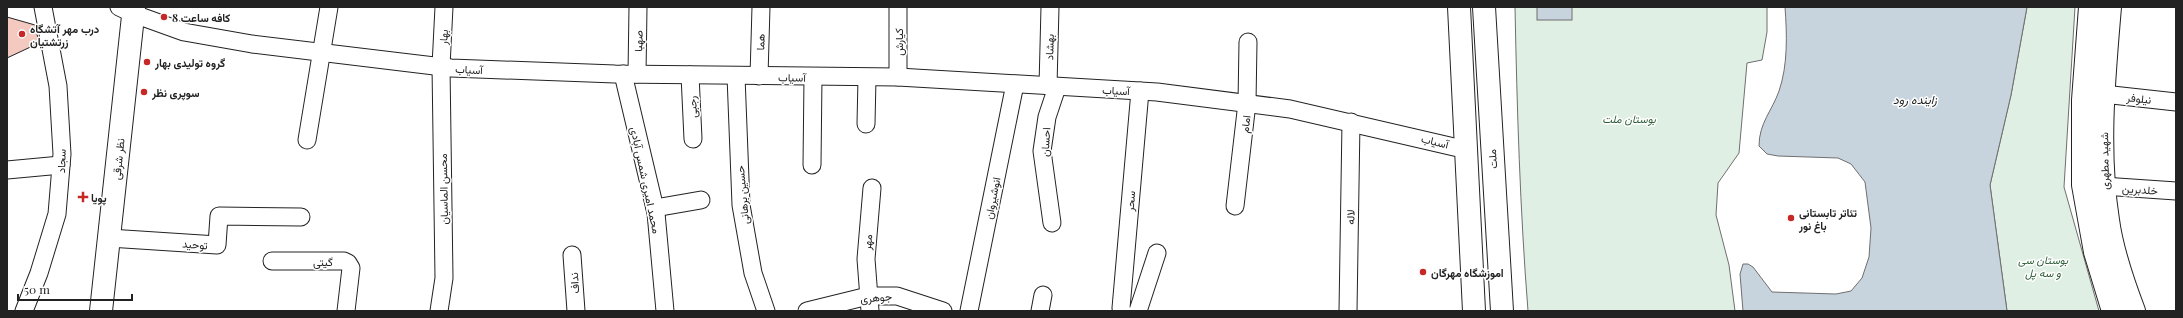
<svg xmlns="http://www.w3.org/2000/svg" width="2183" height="318" viewBox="0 0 2183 318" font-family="'Playfair Display',Vazirmatn,serif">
  <rect width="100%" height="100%" fill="#fff"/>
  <g fill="#e0efe3" stroke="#6f6f6f">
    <path d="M1515 7H1767V32L1762 60 1747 63 1739 153 1718 183 1716 215 1729 265 1735 311H1528C1520 210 1517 109 1515 7Z"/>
    <path d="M2027 7H2075L2064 187 2099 311H2007L1990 185 2011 95Z"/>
  </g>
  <g fill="#c7d3dd" stroke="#6f6f6f">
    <rect x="1537" y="7" width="35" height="13"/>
    <path d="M1785 7H2027L2011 95 1990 185 2007 311H1743L1740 274 1743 264H1748L1753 267 1772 292 1836 294 1851 291 1862 278 1869 257 1871 228 1865 182 1851 164 1838 158 1778 156 1767 154 1759 146C1759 123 1772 111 1779 91 1788 65 1787 34 1785 7Z"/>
  </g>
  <path fill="#f3c9c0" stroke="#222" d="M7 17 35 25 39 43 7 58Z"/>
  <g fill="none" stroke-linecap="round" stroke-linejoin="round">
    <g stroke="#222" stroke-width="19">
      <g id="minor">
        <path d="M119 7 134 14 184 32 252 44 451 68 615 74 898 77 1157 92 1290 109 1467 150"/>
        <path d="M623 74 656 213 665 311"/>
        <path d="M637 74 638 7"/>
        <path d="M690 75 693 139"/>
        <path d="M736 76 741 205 753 273 766 311"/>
        <path d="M759 76 761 7"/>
        <path d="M898 77V7"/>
        <path d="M1048 86 1050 7"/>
        <path d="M2103 94 2176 102"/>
        <path d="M866 124 867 78"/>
        <path d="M307 140 329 7"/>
        <path d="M812 165 813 77"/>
        <path d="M7 170 61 165"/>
        <path d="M2103 186 2176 191"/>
        <path d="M1235 206 1247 103 1248 42"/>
        <path d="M655 208 701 200"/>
        <path d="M1052 223 1042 151 1047 117 1057 87"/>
        <path d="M109 238 217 245 219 216 301 217"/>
        <path d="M572 255 576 311"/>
        <path d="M272 261H344L348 263 351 268 346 311"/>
        <path d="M24 311 39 273 57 214 62 154 58 86 43 7"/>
        <path d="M439 311 444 278 441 66 444 7"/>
        <path d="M807 311 868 296H897L943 311"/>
        <path d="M870 311 866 259 872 188"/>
        <path d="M969 311 1015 84"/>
        <path d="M1040 311 1043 295"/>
        <path d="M1122 311 1121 308 1140 91"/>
        <path d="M1138 311 1157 253"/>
        <path d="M1348 311 1351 122"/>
      </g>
    </g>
    <g stroke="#222" stroke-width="24">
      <g id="major">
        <path d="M1459 7 1474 311"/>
        <path d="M1484 7 1502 311"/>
        <path d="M2090 7 2083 100V185L2095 252 2113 311"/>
        <path d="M2110 7C2104 78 2097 150 2108 220 2112 251 2123 282 2134 311"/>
        <path d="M101 311 134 7"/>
      </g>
    </g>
    <use href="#minor" stroke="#fff" stroke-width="17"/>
    <use href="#major" stroke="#fff" stroke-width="22"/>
  </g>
  <g fill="#c62828" stroke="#fff" stroke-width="1.5">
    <circle cx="164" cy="17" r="4"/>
    <circle cx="22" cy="34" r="4"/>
    <circle cx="147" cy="62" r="4"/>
    <circle cx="144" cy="92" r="4"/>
    <path d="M81 191h4v4h4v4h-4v4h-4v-4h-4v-4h4z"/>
    <circle cx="1791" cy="218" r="4"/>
    <circle cx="1423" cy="272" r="4"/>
  </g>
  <g text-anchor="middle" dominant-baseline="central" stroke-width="3" stroke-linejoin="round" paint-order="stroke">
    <g font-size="11" font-weight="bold" fill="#222" stroke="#fff" text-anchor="start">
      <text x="172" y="17">کافه ساعت 8</text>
      <text x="30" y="28">درب مهر آتشگاه<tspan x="30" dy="13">زرتشتیان</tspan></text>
      <text x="155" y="62">گروه تولیدی بهار</text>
      <text x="152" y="92">سوپری نظر</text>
      <text x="91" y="197">پویا</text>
      <text x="1799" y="212">تئاتر تابستانی<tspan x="1799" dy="13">باغ نور</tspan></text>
      <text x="1431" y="272">اموزشگاه مهرگان</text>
    </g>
    <g font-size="11" fill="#222" stroke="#fff">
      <text transform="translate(443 37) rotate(-87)">بهار</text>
      <text transform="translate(638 41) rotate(-89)">صهبا</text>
      <text transform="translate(760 42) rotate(-88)">هما</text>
      <text transform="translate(898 42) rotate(-90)">کیارش</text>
      <text transform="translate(1049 47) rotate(-89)">بهشاد</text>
      <text transform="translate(469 69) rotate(3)">آسیاب</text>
      <text transform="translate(792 77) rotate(1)">آسیاب</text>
      <text transform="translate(1116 90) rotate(3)">آسیاب</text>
      <text transform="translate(2139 98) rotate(6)">نیلوفر</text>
      <text transform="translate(692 107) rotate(-93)">رجبی</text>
      <text transform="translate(1245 124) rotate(-83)">امام</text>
      <text transform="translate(1435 141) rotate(14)">آسیاب</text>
      <text transform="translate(1045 142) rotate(-87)">احسان</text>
      <text transform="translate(118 159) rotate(-84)">نظر شرقی</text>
      <text transform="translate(1492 159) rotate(-94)">ملت</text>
      <text transform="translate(61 161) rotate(-88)">سجاد</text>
      <text transform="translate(2104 161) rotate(-91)">شهید مطهری</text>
      <text transform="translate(646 180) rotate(78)">محمد امیری شمس آبادی</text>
      <text transform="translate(443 189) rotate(-91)">محسن الماسیان</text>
      <text transform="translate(2140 189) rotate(4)">خلدبرین</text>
      <text transform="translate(742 195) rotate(-95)">حسین برهانی</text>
      <text transform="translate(992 198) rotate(-79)">انوشیروان</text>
      <text transform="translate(1130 201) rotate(-85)">سحر</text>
      <text transform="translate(1350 217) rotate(-89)">لاله</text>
      <text transform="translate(867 242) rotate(-85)">مهر</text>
      <text transform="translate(195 244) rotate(4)">توحید</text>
      <text x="323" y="261">گیتی</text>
      <text transform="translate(574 283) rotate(-94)">نداف</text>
      <text transform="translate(876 297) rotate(-5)">جوهری</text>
    </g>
    <g font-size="11" font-style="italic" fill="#2f5e38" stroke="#fff">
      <text x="1629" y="118">بوستان ملت</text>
      <text x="2043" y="259">بوستان سی<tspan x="2043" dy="13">و سه پل</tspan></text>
    </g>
    <g font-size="12" font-style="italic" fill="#222" stroke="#fff">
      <text x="1915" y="99">زاینده رود</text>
    </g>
  </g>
  <rect width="2183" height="318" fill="none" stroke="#222222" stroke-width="16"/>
  <path d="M18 294v6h114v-6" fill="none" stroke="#222222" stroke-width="2"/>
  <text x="24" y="294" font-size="12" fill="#222222" stroke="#ffffff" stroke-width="3" paint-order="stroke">50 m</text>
</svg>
